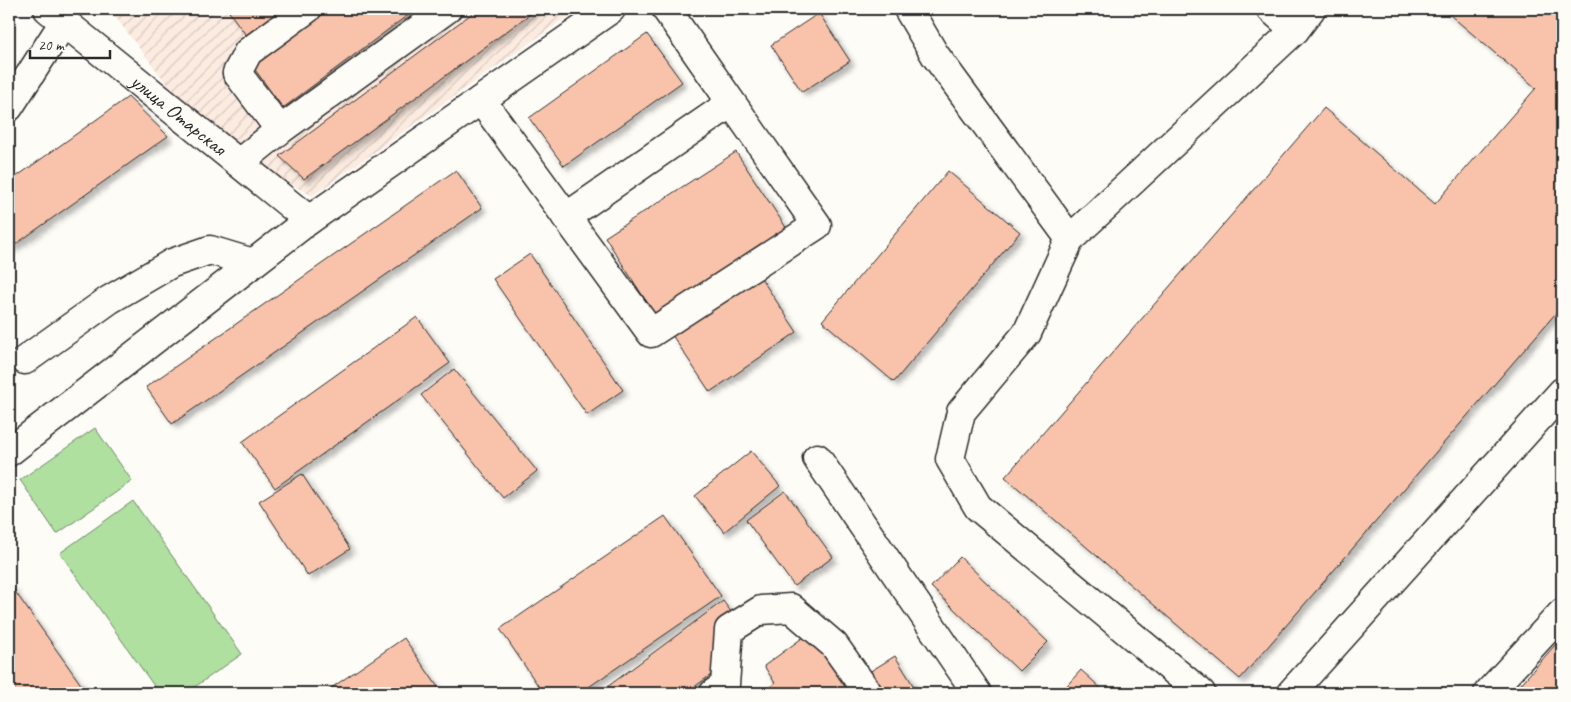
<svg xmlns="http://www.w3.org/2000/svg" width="1571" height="702" viewBox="0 0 1571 702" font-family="Caveat,sans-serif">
  <defs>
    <pattern id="industrial-furrows" width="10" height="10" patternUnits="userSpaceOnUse" patternTransform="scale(1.25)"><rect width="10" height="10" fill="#fcebe0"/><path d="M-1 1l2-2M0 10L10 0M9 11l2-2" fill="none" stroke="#d8cac0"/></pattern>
    <filter id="shadow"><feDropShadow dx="4.5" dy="4.5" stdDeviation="2.5" flood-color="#0004"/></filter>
  </defs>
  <rect width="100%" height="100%" fill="#fdfcf7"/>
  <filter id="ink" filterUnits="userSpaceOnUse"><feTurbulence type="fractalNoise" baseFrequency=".02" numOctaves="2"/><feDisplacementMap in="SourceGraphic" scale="10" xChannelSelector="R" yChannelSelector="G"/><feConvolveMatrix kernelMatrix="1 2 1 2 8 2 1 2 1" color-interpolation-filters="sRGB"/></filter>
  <g filter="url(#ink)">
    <path fill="url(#industrial-furrows)" d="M109 9H578L312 196 273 174 174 93Z"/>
    <g fill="#afe0a0" stroke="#6d8666">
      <path d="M95 428 132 481 57 534 20 480Z"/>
      <path d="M133 501 242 654 186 693H159L60 553Z"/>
    </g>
    <g fill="#f9c3ab" stroke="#2b2b2b" filter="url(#shadow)">
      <path d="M233 9H282L246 35 229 12Z"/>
      <path d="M330 9H416L283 108 253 67Z"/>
      <path d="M478 9H537L304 179 279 156Z"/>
      <path d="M1443 9H1562V306L1240 679 1005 477 1324 108 1435 204 1536 88Z"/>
      <path d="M819 13 850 61 802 92 771 45Z"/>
      <path d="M647 34 682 82 564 166 529 118Z"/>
      <path d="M128 97 168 136 9 249V182Z"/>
      <path d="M736 152 789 232 657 318 605 237Z"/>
      <path d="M456 170 482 208 172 424 146 387Z"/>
      <path d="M948 171 1020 232 894 382 822 321Z"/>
      <path d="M530 254 623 390 587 415 493 279Z"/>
      <path d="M759 275 797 332 710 392 672 335Z"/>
      <path d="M417 317 450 363 275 488 242 442Z"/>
      <path d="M454 369 537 471 503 498 421 395Z"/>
      <path d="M751 451 780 486 724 532 695 496Z"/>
      <path d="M302 474 350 549 308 576 259 501Z"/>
      <path d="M785 491 833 557 794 586 746 520Z"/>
      <path d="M665 516 721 596 580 693H543L500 629Z"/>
      <path d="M960 557 1048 642 1019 671 931 587Z"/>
      <path d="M9 583 87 693H17L9 682Z"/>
      <path d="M723 601 735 617 719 669 686 693H599Z"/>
      <path d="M809 633 852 693H761L775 683 764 666Z"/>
      <path d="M1562 637V682L1553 693H1513Z"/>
      <path d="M404 638 442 693H324Z"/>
      <path d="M895 656 918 693H878L866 674Z"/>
      <path d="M1081 670 1106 693H1060Z"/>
    </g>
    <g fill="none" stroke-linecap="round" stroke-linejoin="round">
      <g stroke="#2b2b2b" stroke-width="31">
        <g id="minor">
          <path id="s1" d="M48 9 309 220"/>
          <path d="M908 9 935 55 1070 239"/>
          <path d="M1271 9 1295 30"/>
          <path d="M481 100 651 333 817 225 666 9"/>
          <path d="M9 107 64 22"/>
          <path d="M280 130 237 73 248 52 307 9"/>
          <path d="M239 163 280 130 447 9"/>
          <path d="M566 217 731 103"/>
          <path d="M25 360 109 300 172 263 210 250 253 263"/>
          <path d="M9 452 309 220 611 9"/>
          <path d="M817 458 977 693"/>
          <path d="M714 693 725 685 729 630 761 610 791 608 834 645 868 693"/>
          <path d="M1201 693 978 507 950 459 961 412 1027 333 1070 239 1295 30 1311 9"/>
          <path d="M1291 693 1562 392"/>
          <path d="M1488 693 1562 613"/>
        </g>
      </g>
      <use href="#minor" stroke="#fdfcf7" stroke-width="28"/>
    </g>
  </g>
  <g text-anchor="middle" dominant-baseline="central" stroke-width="4" stroke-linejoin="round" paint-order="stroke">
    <g font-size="21" fill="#2b2b2b" stroke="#fdfcf7">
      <text stroke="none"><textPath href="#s1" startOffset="168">улица Отарская</textPath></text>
    </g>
  </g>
  <rect width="1571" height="702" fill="none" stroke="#fdfcf7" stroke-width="30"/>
  <rect x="15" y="15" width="1541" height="672" fill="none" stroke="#2b2b2b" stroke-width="2" filter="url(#ink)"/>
  <path d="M30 50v8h80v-8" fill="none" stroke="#2b2b2b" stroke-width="2.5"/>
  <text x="38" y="50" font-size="15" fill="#2b2b2b" stroke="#fdfcf7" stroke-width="4" paint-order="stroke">20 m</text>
</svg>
